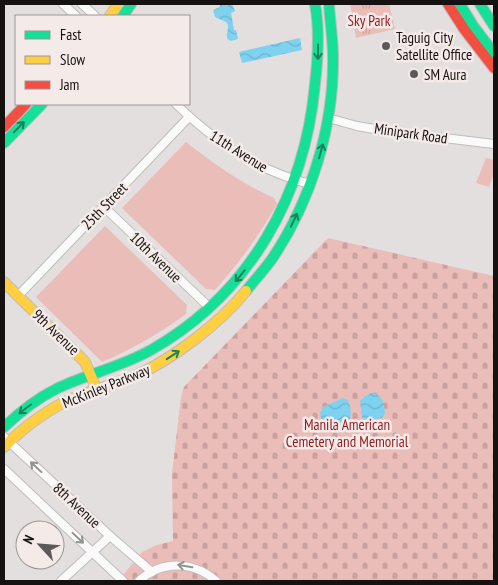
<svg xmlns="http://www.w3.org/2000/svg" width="498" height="585" viewBox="0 0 498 585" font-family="'PT Sans Narrow',sans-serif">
  <defs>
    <pattern id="cemetery-stones" width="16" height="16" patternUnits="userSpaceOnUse" patternTransform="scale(1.25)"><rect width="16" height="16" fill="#ebbdb9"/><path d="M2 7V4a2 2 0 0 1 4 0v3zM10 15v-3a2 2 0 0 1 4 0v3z" fill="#c9a19e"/></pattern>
    <pattern id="park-tufts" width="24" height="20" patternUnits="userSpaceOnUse" patternTransform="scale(1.25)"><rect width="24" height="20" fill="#ebbdb9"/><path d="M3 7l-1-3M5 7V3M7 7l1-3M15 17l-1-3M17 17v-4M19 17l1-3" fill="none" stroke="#c9a19e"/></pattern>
    <pattern id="water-waves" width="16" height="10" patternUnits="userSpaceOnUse" patternTransform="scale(1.25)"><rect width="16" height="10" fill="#7ed2f0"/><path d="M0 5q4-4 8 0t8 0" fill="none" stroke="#6cb3cd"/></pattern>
  </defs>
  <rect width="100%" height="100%" fill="#e4dfdf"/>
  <g fill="#ebbdb9">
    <path d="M186 142C214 164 241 183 274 198L277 204C259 236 239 263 215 290L206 289 122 208Z"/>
    <path d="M486 158 494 160V173L489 187 476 183Z"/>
    <path d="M105 226 187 305 186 314C160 333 133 349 102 362L36 297Z"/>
  </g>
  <path fill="url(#cemetery-stones)" d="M328 238 494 276V581H118L142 552 157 545 173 541 172 474 181 397 184 387Z"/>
  <path fill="url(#park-tufts)" d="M350 4H389L395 29 356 38Z"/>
  <g fill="url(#water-waves)">
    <path d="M220 4H232L235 11 231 13 234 30H236L238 39 231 41C223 37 229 32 228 25L226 22 215 17 213 10 220 7Z"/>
    <path d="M300 38 302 50 242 63 239 52Z"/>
    <path d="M371 393C383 394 384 403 385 413L382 418 366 421 362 417 360 401 365 396Z"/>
    <path d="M343 398 348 400C354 416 351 428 333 432 325 428 322 423 320 414L323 407Z"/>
  </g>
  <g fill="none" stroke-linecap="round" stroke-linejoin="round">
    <g stroke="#c0bcbc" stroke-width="10">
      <g id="street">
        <path d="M63 4 76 16"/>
        <path d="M82 4 95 16"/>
        <path d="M176 104C214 141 258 171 310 184"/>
        <path d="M328 118 357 126 386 131 494 144"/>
        <path d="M103 206 209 307"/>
        <path d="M18 296 189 117"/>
        <path d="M4 437 110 536 152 572"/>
        <path d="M4 469 123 581"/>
        <path d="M61 581 110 536"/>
        <path d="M139 581C162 560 194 561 216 581"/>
      </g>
    </g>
    <g stroke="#c0bcbc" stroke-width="12">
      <g id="fast">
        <path d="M460 4 474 27 494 53"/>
        <path d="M480 4 494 26"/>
        <path d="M123 16 131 4"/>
        <path d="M4 143 42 104"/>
        <path d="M246 291C254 281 264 270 272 259 311 201 334 127 333 57 333 40 330 22 329 4"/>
        <path d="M4 427C20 412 36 399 56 389 87 374 121 367 151 350 250 294 305 195 315 84 318 58 320 30 315 4"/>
      </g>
    </g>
    <g stroke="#c0bcbc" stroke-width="12">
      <g id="slow">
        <path d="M110 16 118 4"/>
        <path d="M4 282 85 362 97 390"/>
        <path d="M4 447C25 426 49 408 76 397 96 389 117 384 137 375 174 358 220 323 246 291"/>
      </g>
    </g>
    <g stroke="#c0bcbc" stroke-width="12">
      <g id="jam">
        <path d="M448 4 464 29 494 68"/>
        <path d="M4 127 26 104"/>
      </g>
    </g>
    <use href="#street" stroke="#fbfafa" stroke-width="8"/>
    <use href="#fast" stroke="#16e098" stroke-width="10"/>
    <use href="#slow" stroke="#ffcf43" stroke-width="10"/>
    <use href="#jam" stroke="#f24e42" stroke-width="10"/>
  </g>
  <defs><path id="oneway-shaft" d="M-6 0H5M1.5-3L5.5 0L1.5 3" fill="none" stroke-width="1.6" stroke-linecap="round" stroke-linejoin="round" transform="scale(1.25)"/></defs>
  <g stroke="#16835b">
    <use href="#oneway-shaft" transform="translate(318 52) rotate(90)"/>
    <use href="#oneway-shaft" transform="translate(19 127) rotate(-46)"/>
    <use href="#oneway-shaft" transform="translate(321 151) rotate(-75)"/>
    <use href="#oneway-shaft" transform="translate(294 220) rotate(-65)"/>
    <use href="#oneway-shaft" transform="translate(240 276) rotate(129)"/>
    <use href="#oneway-shaft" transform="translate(173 355) rotate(-33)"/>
    <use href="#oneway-shaft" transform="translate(25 409) rotate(143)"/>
  </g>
  <g stroke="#949291">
    <use href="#oneway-shaft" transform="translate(36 467) rotate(-137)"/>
    <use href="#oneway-shaft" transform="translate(78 538) rotate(43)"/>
    <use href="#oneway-shaft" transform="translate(185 566) rotate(-171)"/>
  </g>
  <g fill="#5d5a59" stroke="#f4ebe9" stroke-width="2">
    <circle cx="386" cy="46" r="5"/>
    <circle cx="414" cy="74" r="5"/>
  </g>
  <g text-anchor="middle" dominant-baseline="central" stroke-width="5" stroke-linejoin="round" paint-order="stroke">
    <g font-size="15" fill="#921b1f" stroke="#f4ebe9">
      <text x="369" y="20">Sky Park</text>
      <text x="347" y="424">Manila American<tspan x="347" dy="17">Cemetery and Memorial</tspan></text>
    </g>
    <g font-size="15" fill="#151211" stroke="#f4ebe9" text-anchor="start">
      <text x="396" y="37">Taguig City<tspan x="396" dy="17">Satellite Office</tspan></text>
      <text x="424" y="74">SM Aura</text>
    </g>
    <g font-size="15" fill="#151211" stroke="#f4ebe9">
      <text transform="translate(411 133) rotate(8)">Minipark Road</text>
      <text transform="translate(239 151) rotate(32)">11th Avenue</text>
      <text transform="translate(104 206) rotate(-46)">25th Street</text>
      <text transform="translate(156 257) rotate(44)">10th Avenue</text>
      <text transform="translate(56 332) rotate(44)">9th Avenue</text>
      <text transform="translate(106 386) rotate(-22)">McKinley Parkway</text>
      <text transform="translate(77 505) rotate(43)">8th Avenue</text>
    </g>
  </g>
  <rect width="498" height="585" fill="none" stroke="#151211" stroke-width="10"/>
  <rect x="15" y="15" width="175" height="90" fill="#f4ebe9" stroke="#9b9493"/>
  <rect x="25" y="31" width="25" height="8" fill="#16e098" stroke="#9b9493"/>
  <text x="60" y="40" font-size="15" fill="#151211">Fast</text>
  <rect x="25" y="56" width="25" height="8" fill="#ffcf43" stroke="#9b9493"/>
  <text x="60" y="65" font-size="15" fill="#151211">Slow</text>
  <rect x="25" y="81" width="25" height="8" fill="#f24e42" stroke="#9b9493"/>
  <text x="60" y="90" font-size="15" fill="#151211">Jam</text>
  <g transform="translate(40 545) rotate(296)"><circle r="24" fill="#f4ebe9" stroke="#9b9493"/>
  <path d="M0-4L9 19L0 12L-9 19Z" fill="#5d5a59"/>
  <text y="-8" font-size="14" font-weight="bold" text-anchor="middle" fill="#151211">N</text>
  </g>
</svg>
